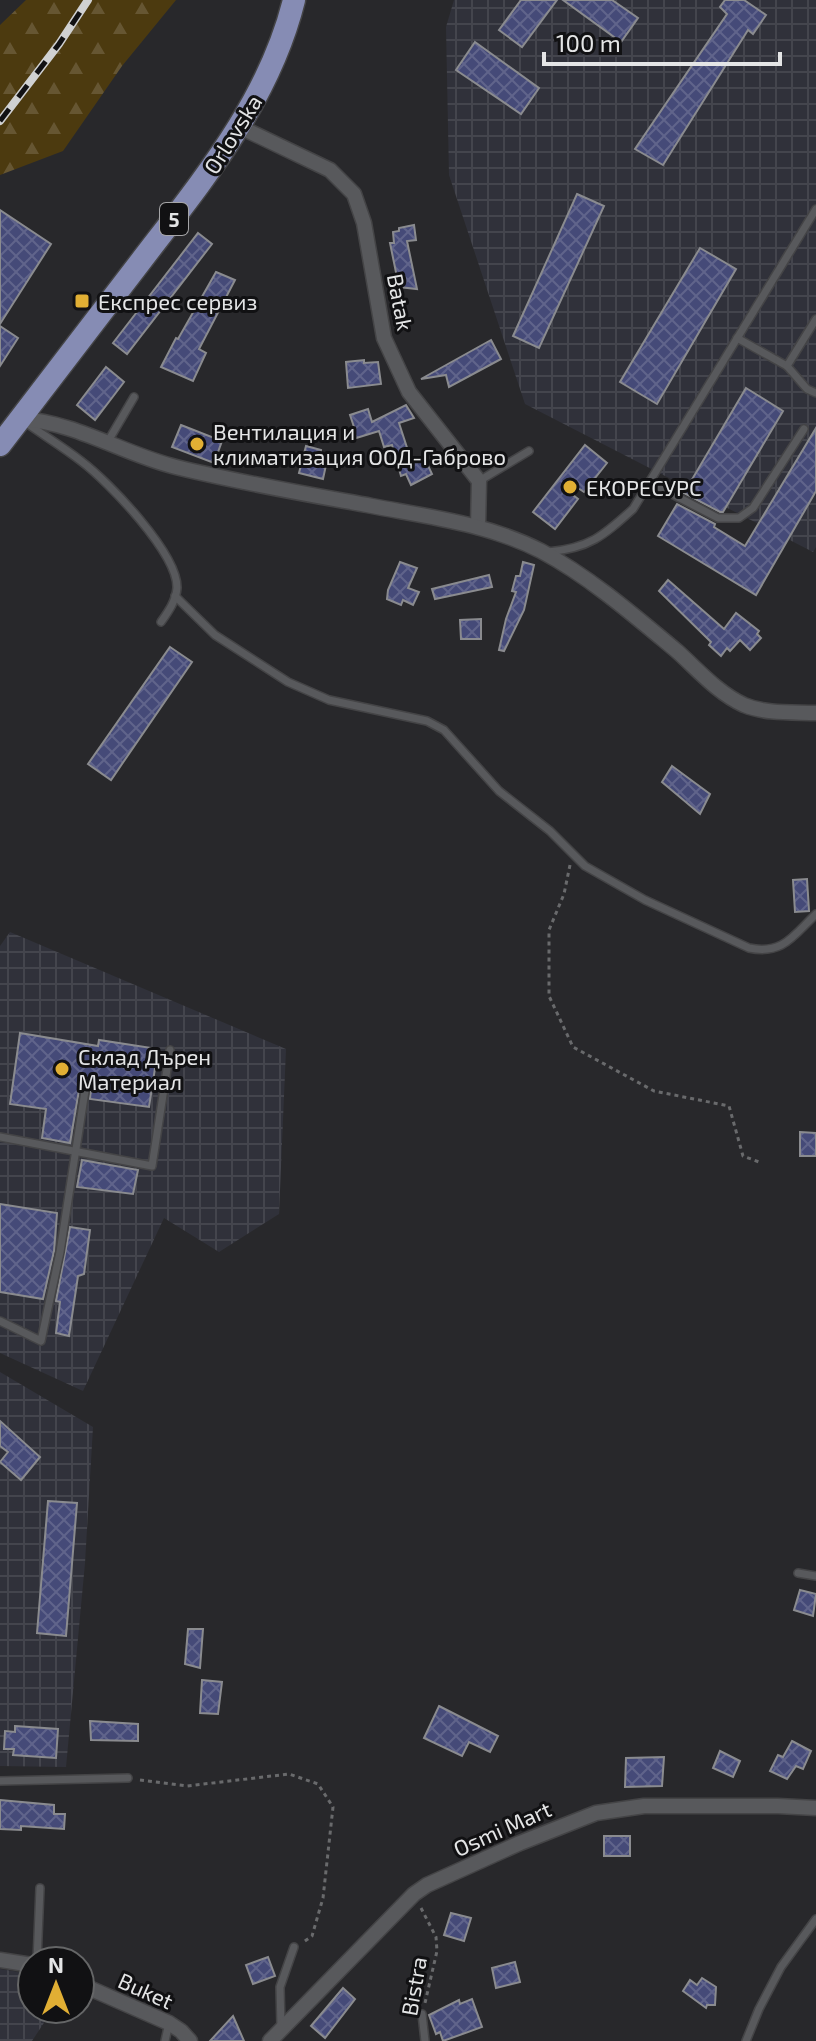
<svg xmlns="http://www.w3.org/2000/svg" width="816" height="2041" viewBox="0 0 816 2041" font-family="'Exo 2',sans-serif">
  <defs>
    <pattern id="industrial-grid" width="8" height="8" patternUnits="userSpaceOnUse" patternTransform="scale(2)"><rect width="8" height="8" fill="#30313a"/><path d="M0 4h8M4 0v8" fill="none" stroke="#44454d"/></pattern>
    <pattern id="forest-firs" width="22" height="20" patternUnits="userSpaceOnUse" patternTransform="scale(2)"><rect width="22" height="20" fill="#4c3a0f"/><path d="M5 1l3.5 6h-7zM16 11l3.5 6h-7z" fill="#665632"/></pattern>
    <pattern id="building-cross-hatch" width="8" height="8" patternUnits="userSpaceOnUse" patternTransform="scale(2)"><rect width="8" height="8" fill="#454a78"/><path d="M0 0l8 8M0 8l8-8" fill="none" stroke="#60648b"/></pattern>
  </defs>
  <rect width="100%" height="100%" fill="#28282b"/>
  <g fill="url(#industrial-grid)">
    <path d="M454 0H816V547L813 552 525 404 449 175 446 27Z"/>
    <path d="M10 932 286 1049 279 1214 219 1252 164 1218 83 1391 0 1353V946Z"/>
    <path d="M0 1372 93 1427 85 1563 66 1767 0 1766Z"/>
    <path d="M0 1969 32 1974V2009H53L32 2041H0Z"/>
  </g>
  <path fill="url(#forest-firs)" d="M26 0H176L122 66 63 151 0 175V25Z"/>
  <g fill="url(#building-cross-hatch)" stroke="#8a8b8f" stroke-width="2">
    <path d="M521 0H557L522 47 499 30Z"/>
    <path d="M563 0H612L638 18 621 42Z"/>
    <path d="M725 0H744L766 15 753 34 748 30 663 165 635 149 727 14 720 7Z"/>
    <path d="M475 42 539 88 521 114 456 70Z"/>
    <path d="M577 194 604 206 539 348 513 336Z"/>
    <path d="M0 210 51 244 0 324Z"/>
    <path d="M414 225 416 240 407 241 417 289 399 287 390 243H394L393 232 399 231V228Z"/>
    <path d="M198 233 212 244 127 354 113 343Z"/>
    <path d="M700 248 736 269 657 404 620 382Z"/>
    <path d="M216 272 235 280 199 349 206 353 193 381 161 367 176 338 178 339Z"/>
    <path d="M0 326 18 338 0 366Z"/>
    <path d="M491 340 501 359 449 387 446 375 421 379Z"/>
    <path d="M364 360V363L378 362 381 384 348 388 346 362Z"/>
    <path d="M106 367 124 382 95 420 77 405Z"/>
    <path d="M746 388 783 411 723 512H720L684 493Z"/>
    <path d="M406 405 414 418 399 423 412 463 424 457 432 474 411 485 406 474 401 476 392 445 384 447 379 431 353 439 350 432 355 430 350 415 368 409 372 422Z"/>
    <path d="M181 425 222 441 214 463 172 447Z"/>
    <path d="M816 428V491L756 595 658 536 677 504 715 524 714 527 745 546Z"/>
    <path d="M585 445 607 463 584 492 578 488 573 495 578 499 555 529 533 512Z"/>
    <path d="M306 446 321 450 320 456 325 457 323 464 326 465 323 479 299 473Z"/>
    <path d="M400 562 417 568 408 588 419 592 413 605 403 600 401 605 387 599 388 590Z"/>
    <path d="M523 562 534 565 524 610 504 651 499 650 506 619 516 592 512 591 516 576H520Z"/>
    <path d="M489 575 492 587 435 599 432 589Z"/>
    <path d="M668 580 724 629 736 613 759 631 757 634 761 638 750 650 740 640 730 651 727 648 721 656 709 645 711 642 659 591Z"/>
    <path d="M481 619V639H461L460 620Z"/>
    <path d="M170 647 192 662 111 780 88 764Z"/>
    <path d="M672 766 710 794 700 814 662 782Z"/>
    <path d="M807 879 809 911 795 912 793 880Z"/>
    <path d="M20 1033 98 1046 99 1040 158 1049 149 1107 90 1099 91 1088 83 1085 79 1090 70 1143 42 1138 46 1109 10 1104Z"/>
    <path d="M800 1132 816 1133V1156H800Z"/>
    <path d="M82 1160 138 1170 133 1194 77 1187Z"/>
    <path d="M0 1204 57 1213 54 1251 43 1299 0 1292Z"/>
    <path d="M70 1227 90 1230 84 1274 78 1276 69 1336 56 1333 60 1302 56 1301Z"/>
    <path d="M0 1421 40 1457 21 1480 0 1462 8 1452 0 1446Z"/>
    <path d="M48 1501 77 1503 66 1636 37 1633Z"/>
    <path d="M800 1590 816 1594 813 1616 794 1610Z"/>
    <path d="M188 1629H203L200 1668 185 1664Z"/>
    <path d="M202 1680 222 1682 218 1714 200 1713Z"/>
    <path d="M439 1706 498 1736 490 1752 469 1742 462 1756 424 1738Z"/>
    <path d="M90 1721 138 1724V1741L91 1740Z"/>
    <path d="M15 1726 58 1729 56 1758 13 1755 14 1749H4L5 1731 15 1732Z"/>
    <path d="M792 1741 811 1751 803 1769 796 1766 787 1779 770 1771 778 1755 783 1757Z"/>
    <path d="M720 1751 740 1761 733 1777 713 1768Z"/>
    <path d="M664 1757 662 1786 625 1787 626 1758Z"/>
    <path d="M0 1800 54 1805V1814H65L64 1829 21 1826V1830L0 1829Z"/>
    <rect x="604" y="1836" width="26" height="20"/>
    <path d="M451 1913 471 1918 464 1941 444 1935Z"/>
    <path d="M268 1957 275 1976 253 1984 246 1965Z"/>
    <path d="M515 1962 520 1982 496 1988 492 1968Z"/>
    <path d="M702 1978 716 1987 715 2005H707L706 2008 683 1991 690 1980 697 1985Z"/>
    <path d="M343 1988 355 1999 325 2038 311 2026Z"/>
    <path d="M472 1999 482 2027 443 2041 440 2032 436 2034 429 2015 459 2000 460 2004Z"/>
    <path d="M233 2016 244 2041H210Z"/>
  </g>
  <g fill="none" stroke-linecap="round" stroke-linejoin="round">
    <g stroke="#444446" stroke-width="10">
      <g id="service">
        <path d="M737 338 787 366 807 389 816 393"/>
        <path d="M787 366 816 319"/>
        <path d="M25 422C43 435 63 447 81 461 109 482 178 554 177 588 176 601 168 612 161 622"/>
        <path d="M107 443 134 397"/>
        <path d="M479 481 529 451"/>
        <path d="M649 482 718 518H739L753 508 804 429"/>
        <path d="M548 552C590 548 603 536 633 509L816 209"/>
        <path d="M175 596 215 635 288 682 329 700 427 721 444 730 499 791 550 831 585 866 645 900 749 948C783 955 793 936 816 914"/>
        <path d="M0 1137 152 1166 170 1050"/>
        <path d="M0 1321 41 1341 60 1252 85 1091"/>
        <path d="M798 1573 816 1576"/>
        <path d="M0 1781 128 1778"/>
        <path d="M37 1961 40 1888"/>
        <path d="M422 2014 425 2041"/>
        <path d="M281 2027 280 1987 294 1947"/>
        <path d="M165 2041 169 2023"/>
        <path d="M746 2041 759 2009 781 1967 816 1919"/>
      </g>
    </g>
    <g stroke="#444446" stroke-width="17">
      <g id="minor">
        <path d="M240 127 330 170 354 194 364 223 384 338 409 392 479 481 478 527"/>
        <path d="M20 419C76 422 123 454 176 467 241 483 306 494 372 506 430 517 488 524 541 551 590 577 636 617 678 652 699 671 718 693 744 705 766 714 793 712 816 713"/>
        <path d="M0 1960 32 1965"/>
        <path d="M80 1984 169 2023 181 2031 190 2041"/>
        <path d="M270 2041 414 1894 427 1885 520 1843 596 1813 644 1806H778L816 1808"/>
      </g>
    </g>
    <g stroke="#444446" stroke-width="25">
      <path id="primary" d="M0 445C47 384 94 322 141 261 203 180 269 101 294 0"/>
    </g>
    <g stroke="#696a6c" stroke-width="3" stroke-dasharray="4 4" stroke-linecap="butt">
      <path d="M570 865 564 894 549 930V996L573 1047 654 1091 729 1106 743 1156 759 1162"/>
      <path d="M140 1780 187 1786 289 1774 318 1784 333 1807 323 1898 312 1936 302 1943"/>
      <path d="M421 1908 436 1937 437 1951 425 2003"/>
    </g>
    <use href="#service" stroke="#58595c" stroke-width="7"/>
    <use href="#minor" stroke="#58595c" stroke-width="14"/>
    <use href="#primary" stroke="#868cb4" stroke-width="22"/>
    <g stroke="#d0d1d2" stroke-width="8">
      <path id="rail" d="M0 121 59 44 88 0"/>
    </g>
    <use href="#rail" stroke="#111113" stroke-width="5" stroke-dasharray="15" stroke-linecap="butt"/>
  </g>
  <g fill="#e1af34" stroke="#111113" stroke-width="3">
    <rect x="74" y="293" width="16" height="16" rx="4"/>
    <circle cx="197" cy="444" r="8"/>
    <circle cx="570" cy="487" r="8"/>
    <circle cx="62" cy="1069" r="8"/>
  </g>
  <g text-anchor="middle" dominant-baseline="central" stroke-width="6" stroke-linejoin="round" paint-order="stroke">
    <rect fill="#111113" stroke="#a5a5a7" stroke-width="2" x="160" y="203" width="28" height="32" rx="6"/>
    <g font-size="20" font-weight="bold" fill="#e4e5e6">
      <text x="174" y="219">5</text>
    </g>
    <g font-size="22" fill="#e4e5e6" stroke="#111113">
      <text transform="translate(232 134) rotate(-58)">Orlovska</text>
      <text transform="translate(401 302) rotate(79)">Batak</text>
      <text transform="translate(502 1828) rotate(-24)">Osmi Mart</text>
      <text transform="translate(413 1986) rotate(-80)">Bistra</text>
      <text transform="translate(146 1990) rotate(24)">Buket</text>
    </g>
    <g font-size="22" fill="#e4e5e6" stroke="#111113" text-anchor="start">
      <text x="98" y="301">Експрес сервиз</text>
      <text x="213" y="431">Вентилация и<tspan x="213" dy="25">климатизация ООД-Габрово</tspan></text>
      <text x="586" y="487">ЕКОРЕСУРС</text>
      <text x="78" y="1056">Склад Дърен<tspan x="78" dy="25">Материал</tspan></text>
    </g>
  </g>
  <g transform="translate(56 1985)"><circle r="38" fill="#111113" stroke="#656667" stroke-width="2"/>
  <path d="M0-6L14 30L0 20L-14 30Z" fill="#e1af34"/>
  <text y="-12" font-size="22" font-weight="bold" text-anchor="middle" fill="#e4e5e6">N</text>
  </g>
  <path d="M544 52v12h236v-12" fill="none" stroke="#e4e5e6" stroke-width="4"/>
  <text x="556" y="52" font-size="24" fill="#e4e5e6" stroke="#111113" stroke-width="6" paint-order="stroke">100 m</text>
</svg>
